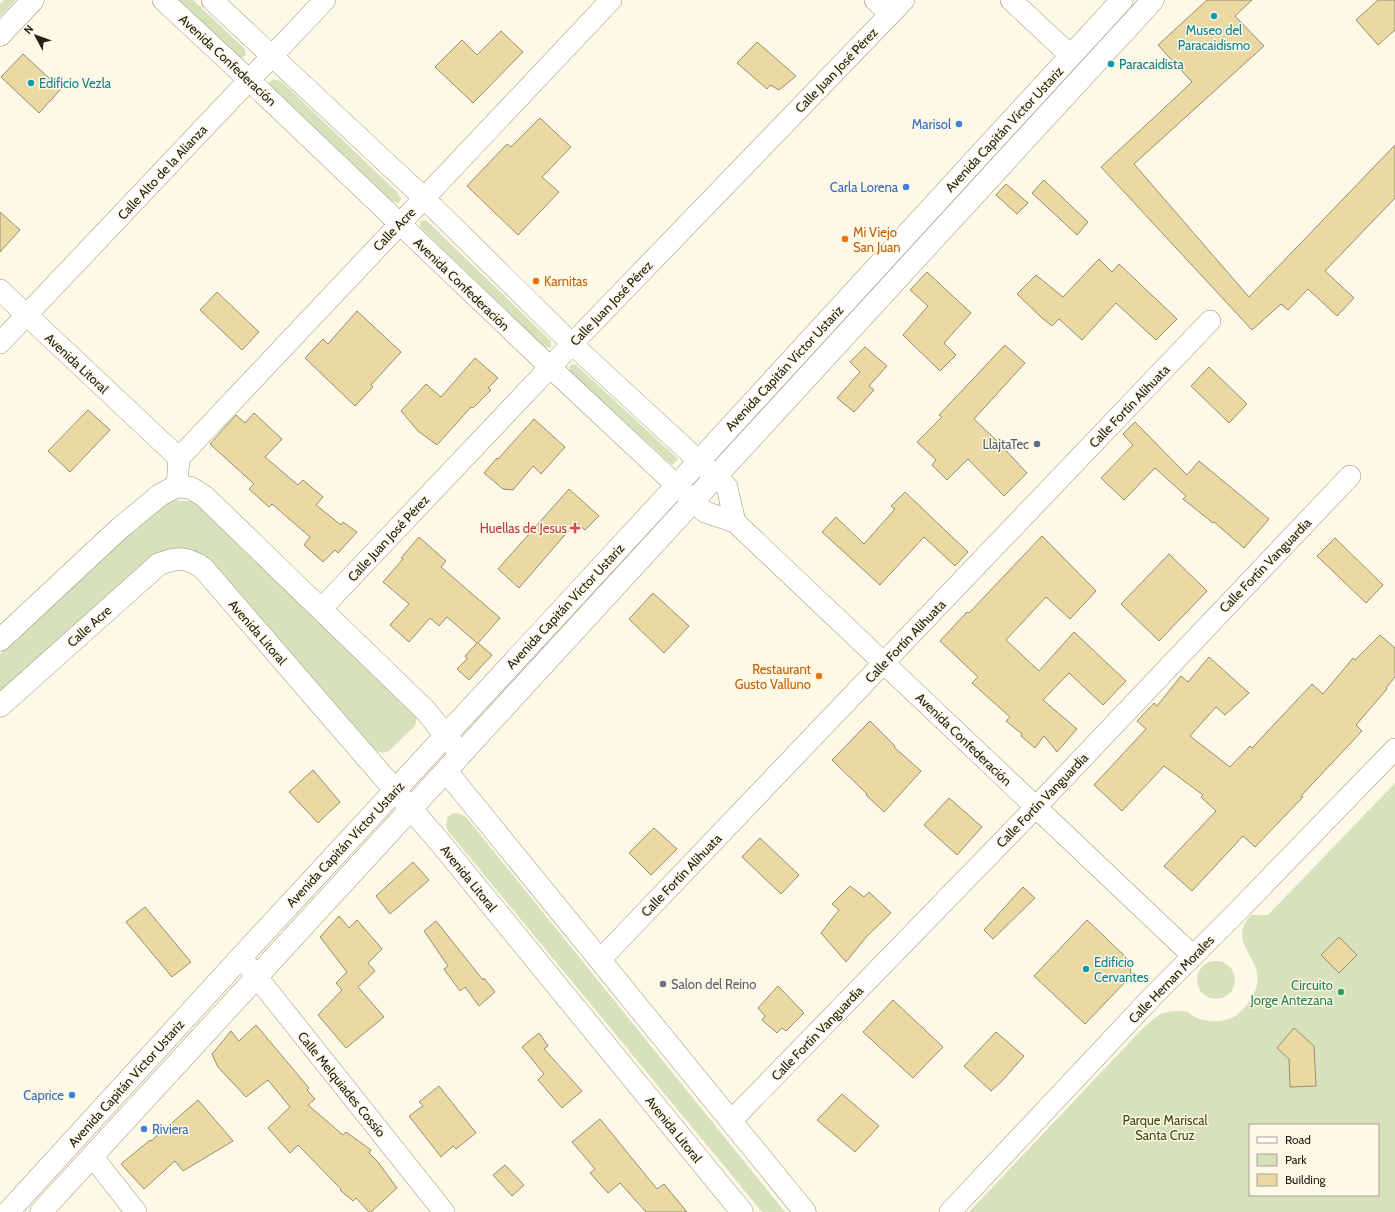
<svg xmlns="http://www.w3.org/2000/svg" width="1395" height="1212" viewBox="0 0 1395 1212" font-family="Cabin,sans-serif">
  <rect width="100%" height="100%" fill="#fef8e6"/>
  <g fill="#d7e1bb" fill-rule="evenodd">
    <path d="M4 0H16L0 17V4Z"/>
    <path d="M177 0H193L244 48 246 55 242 58 236 56Z"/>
    <path d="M273 79 281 81 397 192 401 199 398 203 390 201 270 91 268 84Z"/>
    <path d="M426 220 551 341V348L543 346 420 227V221Z"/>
    <path d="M572 364 576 365 678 459 672 465 570 372V366Z"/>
    <path d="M175 500 195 502 417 716 415 726 389 751 383 753 375 750 208 560C196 549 184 547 168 550L0 693V654L156 509 166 503Z"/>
    <path d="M1395 783V1212H969L1145 1026C1151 1022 1157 1015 1163 1013 1170 1011 1180 1010 1187 1012 1191 1014 1195 1018 1200 1019 1211 1023 1229 1022 1238 1014 1252 1001 1264 983 1254 964 1245 945 1234 934 1251 915H1268ZM1250 1125H1378V1195H1250Z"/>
    <path d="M453 813 460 814 466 817 785 1212H762L448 831 446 825 447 818Z"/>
    <circle cx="1216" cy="980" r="19"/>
  </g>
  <g fill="#ebd9a4" stroke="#978d72">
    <path d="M1207 0H1252L1235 16 1264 46 1134 164 1249 297 1395 145V198L1325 271 1354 298 1337 316 1308 289 1288 310 1281 304 1252 330 1101 167 1192 82 1158 45Z"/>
    <path d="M1378 0H1395V30L1378 45 1356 20Z"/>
    <path d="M501 31 523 52 473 103 435 67 462 40 477 55Z"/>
    <path d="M757 42 796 76 779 90 770 85 767 89 737 63Z"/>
    <path d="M23 54 61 89 39 113 1 77Z"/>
    <path d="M540 118 571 147 542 177 559 192 518 235 467 186 507 144 511 147Z"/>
    <path d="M1044 180 1088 222 1077 235 1032 193Z"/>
    <path d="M1006 184 1028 203 1017 214 996 195Z"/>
    <path d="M0 212 20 230 0 252Z"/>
    <path d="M1099 259 1112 272 1119 264 1177 319 1156 340 1116 303 1082 340 1059 319 1052 326 1042 318 1017 294 1036 275 1063 297Z"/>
    <path d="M927 272 971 313 944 343 956 355 940 371 903 335 928 306 910 290Z"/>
    <path d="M217 292 259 332 242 350 200 310Z"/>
    <path d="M357 311 401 352 371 385 373 387 355 406 305 358 323 339 328 344Z"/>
    <path d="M1005 345 1025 363 974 419 997 441 1027 473 1004 496 968 459 947 480 932 465 936 460 917 442 942 417 939 415Z"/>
    <path d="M865 347 887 366 869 386 874 390 854 412 837 398 860 372 850 362Z"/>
    <path d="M475 358 498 378 488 388 491 390 473 408 471 407 437 445 418 431 401 411 426 384 441 397Z"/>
    <path d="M1209 367 1247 404 1229 423 1191 386Z"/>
    <path d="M88 410 110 430 70 472 48 451Z"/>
    <path d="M254 413 282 439 265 457 298 485 303 480 323 497 316 505 341 525 343 522 357 532 338 553 335 550 323 562 304 545 310 537 272 504 269 507 249 489 254 484 210 444 236 415 245 423Z"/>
    <path d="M534 419 565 447 541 474 533 466 513 490 503 489 484 473 497 458 498 459Z"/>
    <path d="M1135 422 1187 475 1199 461 1269 519 1244 548 1214 522 1213 523 1183 499 1186 496 1155 468 1124 500 1101 478 1133 445 1123 434Z"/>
    <path d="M569 489 599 516 585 530 576 522 519 588 498 569Z"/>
    <path d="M905 492 968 552 955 566 924 537 880 585 822 532 836 517 864 544 895 509 891 506Z"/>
    <path d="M1042 536 1096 591 1070 619 1046 597 1006 640 1039 671 1074 632 1126 681 1103 705 1069 673 1043 700 1077 729 1057 752 1044 736 1035 748 1021 736 1022 734 1006 721 1010 717 972 683 978 677 940 641 967 612 969 613Z"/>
    <path d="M419 537 446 561 441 567 500 618 478 643 492 655 469 680 457 669 467 659 465 656 477 643 447 617 439 626 430 618 409 642 390 625 409 604 383 582 403 559 401 558Z"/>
    <path d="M1335 538 1383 585 1366 603 1317 556Z"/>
    <path d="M1169 554 1207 591 1159 641 1121 604Z"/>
    <path d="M653 593 689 626 664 653 629 619Z"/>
    <path d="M1380 635 1395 648V677L1386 688 1387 689 1356 725 1362 731 1301 796 1303 797 1255 847 1243 836 1192 891 1164 866 1216 811 1201 797 1203 795 1164 766 1122 811 1094 785 1146 729 1137 721 1154 703 1157 706 1181 676 1188 682 1209 657 1249 693 1225 715 1216 707 1190 736 1230 767 1250 746 1252 748 1312 684 1323 694 1353 658 1355 660Z"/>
    <path d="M870 721 895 746 894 747 921 771 884 812 866 795 867 794 832 760Z"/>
    <path d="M313 770 340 802 318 823 289 792Z"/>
    <path d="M949 798 982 827 957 855 924 825Z"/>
    <path d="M654 828 677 849 651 875 629 853Z"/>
    <path d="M760 838 799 875 781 894 742 857Z"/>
    <path d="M413 862 429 880 390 914 376 896Z"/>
    <path d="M850 886 864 897 869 892 891 913 867 936 846 962 821 933 839 910 832 904Z"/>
    <path d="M1023 887 1035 898 993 939 984 930Z"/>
    <path d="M145 907 191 962 172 977 126 922Z"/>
    <path d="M339 916 349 928 357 920 382 949 368 963 375 971 358 987 384 1017 346 1048 318 1015 342 990 336 983 347 972 320 937Z"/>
    <path d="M1087 920 1130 961 1131 976 1085 1024 1034 976Z"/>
    <path d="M436 921 483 980 484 978 495 992 479 1006 465 987 460 991 444 969 448 966 424 931Z"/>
    <path d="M1339 937 1357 955 1339 973 1321 955Z"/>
    <path d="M778 986 804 1013 786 1031 782 1028 777 1033 762 1020 765 1016 758 1008Z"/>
    <path d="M893 1000 943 1047 913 1078 863 1032Z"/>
    <path d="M256 1025 309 1088 307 1090 315 1099 308 1105 343 1135 346 1132 371 1150 369 1153 378 1162 397 1188 371 1212H369L356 1198 353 1201 340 1190 341 1189 298 1145 290 1153 268 1128 290 1107 268 1080 246 1097 218 1067 212 1054 231 1031 239 1041Z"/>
    <path d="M1294 1028 1314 1046 1316 1086 1290 1087 1289 1059 1277 1048Z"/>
    <path d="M996 1032 1024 1056 1002 1081 991 1091 964 1066Z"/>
    <path d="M539 1033 548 1046 544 1049 582 1091 562 1108 538 1080 544 1074 522 1047Z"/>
    <path d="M439 1086 476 1133 456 1149 453 1146 441 1157 409 1116 423 1106 419 1102Z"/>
    <path d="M842 1094 879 1126 855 1152 817 1120Z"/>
    <path d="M198 1100 233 1141 183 1171 175 1161 144 1189 121 1164 150 1140 151 1141Z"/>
    <path d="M600 1119 657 1189 664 1184 687 1212H646L620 1183 608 1193 590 1173 595 1169 572 1142Z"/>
    <path d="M505 1165 524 1185 512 1196 493 1175Z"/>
  </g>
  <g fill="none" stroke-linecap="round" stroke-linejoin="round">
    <g stroke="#9d9479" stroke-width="22">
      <g id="street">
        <path d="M163 0 249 80 550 367 705 512 735 522 1193 956"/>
        <path d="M212 0 424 198 572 344 727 487 735 522"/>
        <path d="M875 0 890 14"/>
        <path d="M1011 0 1071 56"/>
        <path d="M0 290 179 458 177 486"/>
        <path d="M0 343 325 0"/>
        <path d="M179 458 611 0"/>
        <path d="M321 609 572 344 904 0"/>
        <path d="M241 957 444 1212"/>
        <path d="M600 960 1210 321"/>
        <path d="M731 1121 1036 807 1350 476"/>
        <path d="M92 1156 136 1212"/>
        <path d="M950 1212 1152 997 1235 914 1395 749"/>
      </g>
    </g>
    <g stroke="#9d9479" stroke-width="23">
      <g id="secondary">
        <path d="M0 35 33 0"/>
        <path d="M0 640 120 528 160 495 177 486 191 488 204 496 425 710 461 754"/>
        <path d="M0 706 159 564C177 557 187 557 203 568L438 840 742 1212"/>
        <path d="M446 771 805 1212"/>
      </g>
    </g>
    <g stroke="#9d9479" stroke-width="23">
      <g id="primary">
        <path d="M8 1212 241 957 655 509 1122 0"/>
        <path d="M41 1212 1153 0"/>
      </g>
    </g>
    <use href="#street" stroke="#fff" stroke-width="21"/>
    <use href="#secondary" stroke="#fff" stroke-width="22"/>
    <use href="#primary" stroke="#fff" stroke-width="22"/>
  </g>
  <g fill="#0f9aa8" stroke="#fef8e6" stroke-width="1.5">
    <circle cx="1214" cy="16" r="4"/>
    <circle cx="1111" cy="64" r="4"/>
    <circle cx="31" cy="83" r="4"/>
    <circle cx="1086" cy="969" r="4"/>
  </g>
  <g fill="#3f7fe0" stroke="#fef8e6" stroke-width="1.5">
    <circle cx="959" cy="124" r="4"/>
    <circle cx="906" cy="187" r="4"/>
    <circle cx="72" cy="1095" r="4"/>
    <circle cx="144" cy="1129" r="4"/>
  </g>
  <g fill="#e8710a" stroke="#fef8e6" stroke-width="1.5">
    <circle cx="845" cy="239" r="4"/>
    <circle cx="536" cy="281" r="4"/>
    <circle cx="819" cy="676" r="4"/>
  </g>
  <circle fill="#5c6f8a" stroke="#fef8e6" stroke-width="1.5" cx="1037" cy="444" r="4"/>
  <path fill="#e0444e" stroke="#fef8e6" stroke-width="1.5" d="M573 522h4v4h4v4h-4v4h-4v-4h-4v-4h4z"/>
  <circle fill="#6b7280" stroke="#fef8e6" stroke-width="1.5" cx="663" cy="984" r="4"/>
  <circle fill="#2e9e5b" stroke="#fef8e6" stroke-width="1.5" cx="1341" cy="992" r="4"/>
  <g text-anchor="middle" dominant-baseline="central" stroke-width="3" stroke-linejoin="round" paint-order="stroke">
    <g font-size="13" fill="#0d838f" stroke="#fef8e6" text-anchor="start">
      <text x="1214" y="30" text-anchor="middle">Museo del<tspan x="1214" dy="15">Paracaidismo</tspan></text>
      <text x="1119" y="64">Paracaidista</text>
      <text x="39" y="83">Edificio Vezla</text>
      <text x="1094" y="962">Edificio<tspan x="1094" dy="15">Cervantes</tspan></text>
    </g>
    <g font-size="13" fill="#232015" stroke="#fef8e6">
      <text transform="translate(228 60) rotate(43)">Avenida Confederación</text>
      <text transform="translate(836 70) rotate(-46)">Calle Juan José Pérez</text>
      <text transform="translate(1004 129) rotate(-47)">Avenida Capitán Víctor Ustariz</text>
      <text transform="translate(162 172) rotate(-47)">Calle Alto de la Alianza</text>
      <text transform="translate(394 229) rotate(-46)">Calle Acre</text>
      <text transform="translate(462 284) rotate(44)">Avenida Confederación</text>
      <text transform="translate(611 303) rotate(-46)">Calle Juan José Pérez</text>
      <text transform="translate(77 363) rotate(43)">Avenida Litoral</text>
      <text transform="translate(784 368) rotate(-47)">Avenida Capitán Víctor Ustariz</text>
      <text transform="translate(1129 406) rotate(-46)">Calle Fortín Alihuata</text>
      <text transform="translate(388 538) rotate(-47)">Calle Juan José Pérez</text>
      <text transform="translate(1265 565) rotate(-46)">Calle Fortín Vanguardia</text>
      <text transform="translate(565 606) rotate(-47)">Avenida Capitán Víctor Ustariz</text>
      <text transform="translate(89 626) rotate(-42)">Calle Acre</text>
      <text transform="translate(258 632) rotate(49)">Avenida Litoral</text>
      <text transform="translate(905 641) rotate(-46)">Calle Fortín Alihuata</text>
      <text transform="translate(964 739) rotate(44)">Avenida Confederación</text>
      <text transform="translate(1042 800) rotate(-46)">Calle Fortín Vanguardia</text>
      <text transform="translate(345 844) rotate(-47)">Avenida Capitán Víctor Ustariz</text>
      <text transform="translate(681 875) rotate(-46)">Calle Fortín Alihuata</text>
      <text transform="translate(469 878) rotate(51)">Avenida Litoral</text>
      <text transform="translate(1171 979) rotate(-46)">Calle Hernan Morales</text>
      <text transform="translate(817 1033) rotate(-46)">Calle Fortín Vanguardia</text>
      <text transform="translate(126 1083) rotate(-48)">Avenida Capitán Víctor Ustariz</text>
      <text transform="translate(342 1084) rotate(51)">Calle Melquiades Cossío</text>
      <text transform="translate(674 1129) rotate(51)">Avenida Litoral</text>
    </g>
    <g font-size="13" fill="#366cbe" stroke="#fef8e6" text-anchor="end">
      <text x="951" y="124">Marisol</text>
      <text x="898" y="187">Carla Lorena</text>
      <text x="64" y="1095">Caprice</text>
      <text x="152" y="1129" text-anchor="start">Riviera</text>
    </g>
    <g font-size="13" fill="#c56008" stroke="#fef8e6" text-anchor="start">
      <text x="853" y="232">Mi Viejo<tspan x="853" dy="15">San Juan</tspan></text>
      <text x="544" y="281">Karnitas</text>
      <text x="811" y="669" text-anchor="end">Restaurant<tspan x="811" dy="15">Gusto Valluno</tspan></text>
    </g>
    <g font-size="13" fill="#4e5e75" stroke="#fef8e6" text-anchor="end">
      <text x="1029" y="444">LlajtaTec</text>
    </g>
    <g font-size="13" fill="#be3a42" stroke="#fef8e6" text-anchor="end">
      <text x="567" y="528">Huellas de Jesus</text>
    </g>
    <g font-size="13" fill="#5b616d" stroke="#fef8e6" text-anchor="start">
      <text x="671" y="984">Salon del Reino</text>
    </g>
    <g font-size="13" fill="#27864d" stroke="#fef8e6" text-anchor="end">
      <text x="1333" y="985">Circuito<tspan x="1333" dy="15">Jorge Antezana</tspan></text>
    </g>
    <g font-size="13" fill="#3e490e" stroke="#fef8e6">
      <text x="1165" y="1120">Parque Mariscal<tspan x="1165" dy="15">Santa Cruz</tspan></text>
    </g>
  </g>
  <rect x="1249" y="1124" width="130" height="72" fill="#fef8e6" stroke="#a6a292"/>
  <rect x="1257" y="1137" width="20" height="6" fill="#ffffff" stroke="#a6a292"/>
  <text x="1285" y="1144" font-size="12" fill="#232015">Road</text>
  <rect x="1257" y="1154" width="20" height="12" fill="#d7e1bb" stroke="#a6a292"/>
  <text x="1285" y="1164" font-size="12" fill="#232015">Park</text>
  <rect x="1257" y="1174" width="20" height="12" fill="#ebd9a4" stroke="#a6a292"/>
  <text x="1285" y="1184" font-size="12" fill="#232015">Building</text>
  <g transform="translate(36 36) rotate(311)" stroke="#fef8e6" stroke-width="3" paint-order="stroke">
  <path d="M0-3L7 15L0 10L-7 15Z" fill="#232015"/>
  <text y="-6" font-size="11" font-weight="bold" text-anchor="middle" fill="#232015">N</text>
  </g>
</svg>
